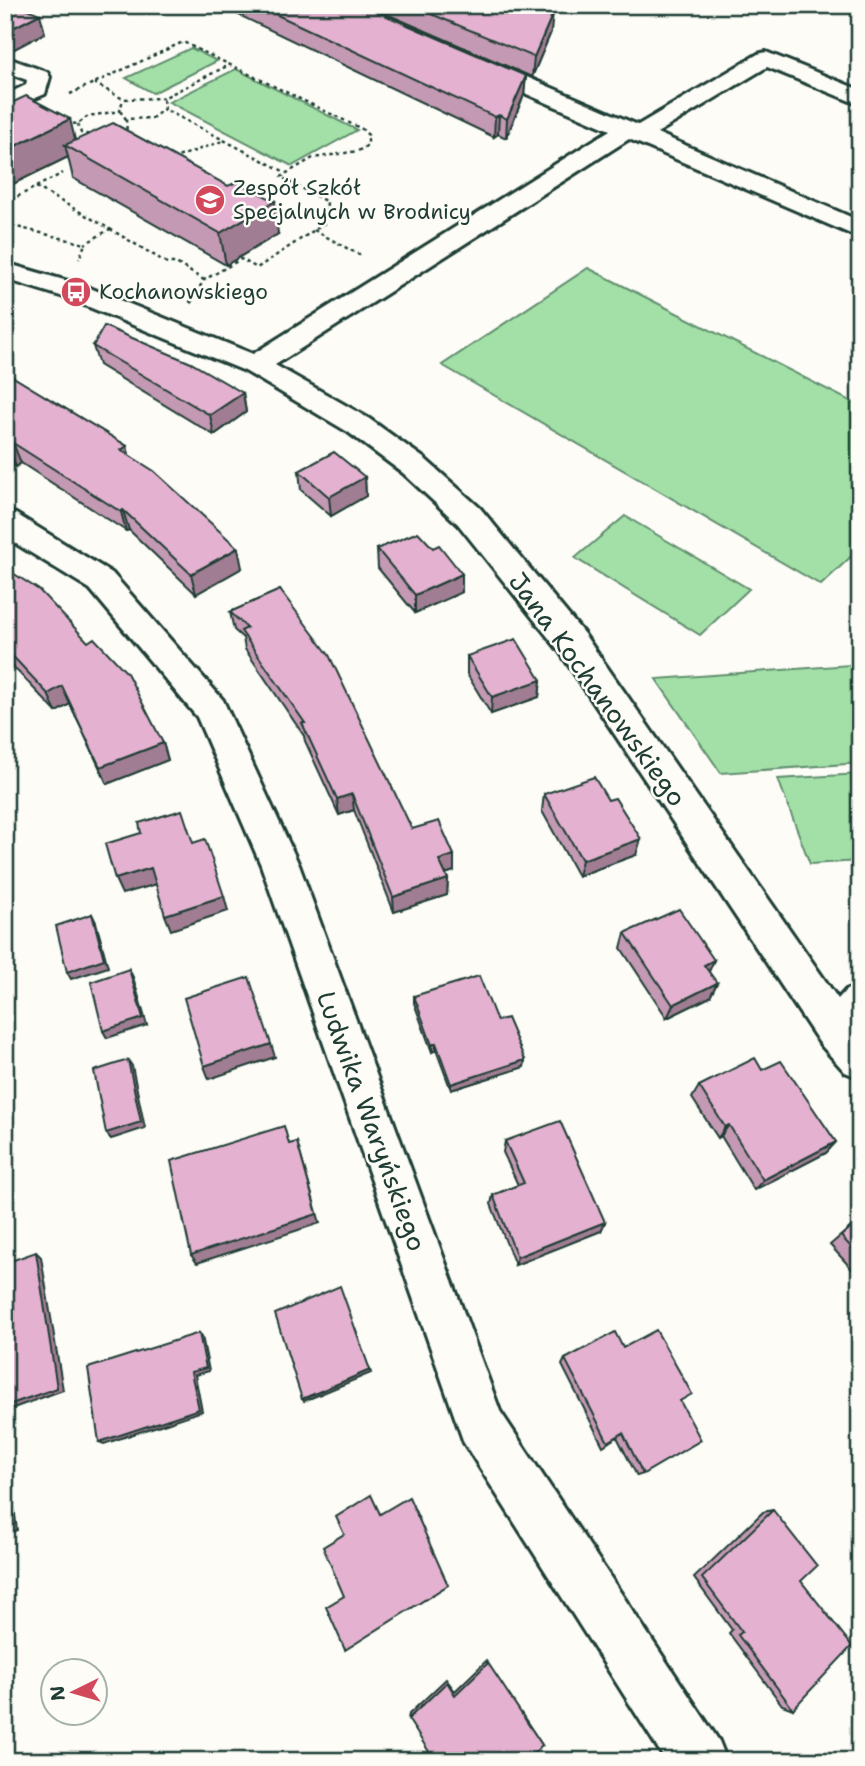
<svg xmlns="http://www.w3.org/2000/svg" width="865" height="1766" viewBox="0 0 865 1766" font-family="'Shantell Sans',sans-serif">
  <rect width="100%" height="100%" fill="#fdfcf7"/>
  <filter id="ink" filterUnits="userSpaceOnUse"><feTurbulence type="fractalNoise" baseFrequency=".0143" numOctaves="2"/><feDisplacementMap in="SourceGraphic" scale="14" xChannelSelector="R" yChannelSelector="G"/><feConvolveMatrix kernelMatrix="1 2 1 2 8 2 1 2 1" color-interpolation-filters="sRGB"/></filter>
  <g filter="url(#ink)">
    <g fill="#a3e0a7" stroke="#618e6e" stroke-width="2">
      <path d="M191 48 217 61 153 93 126 78Z"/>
      <path d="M236 69 357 130 292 166 169 102Z"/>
      <path d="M588 268 860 406V548L821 585 442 365Z"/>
      <path d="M625 516 749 589 700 635 575 558Z"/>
      <path d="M850 665 860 691V763L721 773 656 679Z"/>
      <path d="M860 774V861L810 864 778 779Z"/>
    </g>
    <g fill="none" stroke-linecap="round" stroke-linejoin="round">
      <g stroke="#1f3d34" stroke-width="6">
        <g id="minor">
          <path d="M766 52 860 90V105L767 67 657 133 860 221V238L629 139 275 365 368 418 425 459 480 508 584 634 838 999 846 990 860 984V1078L845 1072 821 1045 560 652 458 524 403 473 348 432 245 371 67 298 5 279V263L85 286 253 354 610 130 469 69 466 64 469 59H485L638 125 758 54Z"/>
          <path d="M5 57 47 72 50 77 45 94 5 111V95L26 85 27 80 5 72Z"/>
          <path d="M5 511 16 514 112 573 223 700 299 865 500 1411 719 1741 727 1761H666L464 1443 261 865 197 717 90 589 5 537Z"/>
        </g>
      </g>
      <g stroke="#1f3d34" stroke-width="2.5" stroke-dasharray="3.5 3.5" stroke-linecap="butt">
        <path d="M94 83 123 99 163 98 229 65"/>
        <path d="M70 94 183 42 362 129 368 135V145L358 151 313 158 287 173 164 109 163 98"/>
        <path d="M120 111 126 119 152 118 164 109"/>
        <path d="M126 119 127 133"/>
        <path d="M66 123 78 124 88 116 120 111 123 99"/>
        <path d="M78 124 81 133 91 135"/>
        <path d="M172 159 223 141"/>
        <path d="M36 187 110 229 85 244"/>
        <path d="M5 203 63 173"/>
        <path d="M5 224 85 244 79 259"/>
        <path d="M110 229 167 263H176L204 280"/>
        <path d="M314 230 363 257"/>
        <path d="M196 293 204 280 241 259 257 268 325 223 327 202 281 177 287 174"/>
      </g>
      <path stroke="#1f3d34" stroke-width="3.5" stroke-dasharray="4.5 4.5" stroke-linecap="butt" d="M190 303 197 292"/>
      <use href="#minor" fill="#fdfcf7" fill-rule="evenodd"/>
    </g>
    <g fill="#c499b3" stroke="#1f3d34" stroke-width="2">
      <path d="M218 5H361L526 76 524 95 506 138 498 134 494 137Z"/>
      <path d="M366 5H532L551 32 532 77Z"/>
      <path d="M5 106 75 140 278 234 226 265 73 178 68 157 5 188Z"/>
      <path d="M93 346 243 393 246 412 214 435 99 365Z"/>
      <path d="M5 372 127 446 129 456 242 568 196 594 129 530 126 531 21 463 16 467 5 462Z"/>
      <path d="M299 471 365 477 366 496 331 516 301 490Z"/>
      <path d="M433 548 462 574V592L415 613 378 568 377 549Z"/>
      <path d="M5 568 163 743 168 760 107 784 70 704 56 712 5 658Z"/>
      <path d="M280 590 412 829 454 855V871L445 874 448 879 447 895 394 912 354 810 339 815 305 741 304 736 245 649 243 638 234 630 230 612Z"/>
      <path d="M467 656 541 680 539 697 491 714 467 674Z"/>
      <path d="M544 794 636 855 578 876 542 811Z"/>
      <path d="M625 933 717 983 710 997 667 1018 621 948Z"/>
      <path d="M414 996 497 1021 525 1060 524 1067 451 1090 436 1050 432 1052 414 1003Z"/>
      <path d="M762 1070 836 1142 826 1153 754 1190 721 1136 718 1138 692 1098 699 1086Z"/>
      <path d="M505 1141 605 1222 601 1231 515 1265 491 1204 493 1195 518 1185 503 1152Z"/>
      <path d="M860 1219V1278L830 1245Z"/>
      <path d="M623 1348 680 1402 643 1474 637 1476 617 1437 603 1446 562 1365 565 1359Z"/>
      <path d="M773 1510 801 1581 793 1709 782 1705 729 1633 732 1630 694 1578 763 1512Z"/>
      <path d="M486 1661 542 1745 408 1719 409 1714 446 1679 455 1691Z"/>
    </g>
    <g fill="#a07d92" stroke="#1f3d34" stroke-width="2">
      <path d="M553 13 551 32 532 77 534 57Z"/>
      <path d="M40 14 45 33 5 54V32Z"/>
      <path d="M526 76 524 95 506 138 507 119Z"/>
      <path d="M499 115 498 134 494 137 495 117Z"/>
      <path d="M70 119 78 152 65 145 68 157 5 188V151Z"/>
      <path d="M275 201 278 234 226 265 220 233Z"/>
      <path d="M243 393 246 412 214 435 210 415Z"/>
      <path d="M13 443 21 463 16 467 9 447Z"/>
      <path d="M127 446 132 467 121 450Z"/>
      <path d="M365 477 366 496 331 516 329 497Z"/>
      <path d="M123 510 129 530 126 531 121 512Z"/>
      <path d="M238 548 242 568 196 594 191 574Z"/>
      <path d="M462 574V592L415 613V595Z"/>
      <path d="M541 680 539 697 491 714 492 697Z"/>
      <path d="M62 686 70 704 56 712 48 694Z"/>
      <path d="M163 743 168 760 107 784 100 767Z"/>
      <path d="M352 794 354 810 339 815 337 799Z"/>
      <path d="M641 839 636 855 578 876 582 860Z"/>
      <path d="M454 855V871L439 876V860Z"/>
      <path d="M151 868 157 884 122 894 115 879Z"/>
      <path d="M448 879 447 895 394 912 393 897Z"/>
      <path d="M224 896 228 911 171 930 165 915Z"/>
      <path d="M92 914 96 922 108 967 71 979 67 972Z"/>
      <path d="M714 960 708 974 704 965Z"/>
      <path d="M129 969 133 977 147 1025 107 1038 103 1031Z"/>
      <path d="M717 983 710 997 667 1018 673 1005Z"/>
      <path d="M436 1043V1050L432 1052V1045Z"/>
      <path d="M271 1044 275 1057 209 1079 204 1066Z"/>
      <path d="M128 1060 132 1066 145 1128 111 1139 106 1133Z"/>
      <path d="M525 1060 524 1067 451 1090V1084Z"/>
      <path d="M729 1125 721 1136 718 1138 725 1127Z"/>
      <path d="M297 1142 320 1223 197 1263 191 1255Z"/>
      <path d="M836 1142 826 1153 754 1190 763 1180Z"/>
      <path d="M605 1222 601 1231 515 1265 517 1257Z"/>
      <path d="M36 1252 41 1257 63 1390 5 1411V1406Z"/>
      <path d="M199 1333 202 1336 209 1371 195 1375 202 1411 104 1444 99 1442 191 1372Z"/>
      <path d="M370 1370 371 1373 304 1401 302 1399Z"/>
      <path d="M6 1491 12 1492 17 1530 5 1534Z"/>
    </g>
    <g fill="#e4b2d0" stroke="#1f3d34" stroke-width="2">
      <path d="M5 5H17L40 14 5 32Z"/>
      <path d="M256 5H361L526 76 507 119 499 115 495 117Z"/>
      <path d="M410 5H532L553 13 534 57Z"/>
      <path d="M26 96 70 119 5 151V106Z"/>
      <path d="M113 123 228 186 237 182 275 201 220 233 65 145Z"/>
      <path d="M104 326 191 363 243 393 210 415 93 346Z"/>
      <path d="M5 372 127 446 121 450 154 471 238 548 191 574 123 510 121 512 13 443 9 447 5 445Z"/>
      <path d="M334 452 365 477 329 497 299 471Z"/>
      <path d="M418 532 433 548 439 545 462 574 415 595 377 549Z"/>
      <path d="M5 568 39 590 88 642 94 638 127 673 163 743 100 767 62 686 48 694 5 648Z"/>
      <path d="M280 590 329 655 412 829 439 821 454 855 439 860 448 879 393 897 352 794 337 799 302 723H305L241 631 247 628 230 612Z"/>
      <path d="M516 639 541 680 492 697 467 656Z"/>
      <path d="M594 777 608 800 615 798 641 839 582 860 544 794Z"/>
      <path d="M182 810 193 843 205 839 224 896 165 915 151 868 115 879 105 844 141 833 139 823Z"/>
      <path d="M679 909 714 960 704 965 717 983 673 1005 625 933Z"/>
      <path d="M92 914 104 959 67 972 56 926Z"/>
      <path d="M129 969 143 1018 103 1031 91 982Z"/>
      <path d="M479 976 497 1021 507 1018 525 1060 451 1084 436 1043 432 1045 414 996Z"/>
      <path d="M249 977 271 1044 204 1066 184 998Z"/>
      <path d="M755 1058 762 1070 781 1061 836 1142 763 1180 729 1125 725 1127 699 1086Z"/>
      <path d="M128 1060 141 1122 106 1133 94 1071Z"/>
      <path d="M560 1121 605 1222 517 1257 493 1195 524 1183 505 1141Z"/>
      <path d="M284 1126 289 1144 297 1142 317 1214 191 1255 171 1161Z"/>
      <path d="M860 1220V1257L841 1236Z"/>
      <path d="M36 1252 57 1388 5 1406V1263Z"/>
      <path d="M340 1286 370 1370 302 1399 275 1314Z"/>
      <path d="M656 1330 692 1394 680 1401 701 1440 643 1474 623 1433 608 1442 565 1359 615 1332 623 1348Z"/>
      <path d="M199 1333 206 1368 191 1372 199 1409 99 1442 88 1368Z"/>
      <path d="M6 1491 10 1529 5 1531V1491Z"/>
      <path d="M371 1495 380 1514 409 1497 448 1585 345 1650 326 1607 344 1596 323 1547 344 1534 336 1517Z"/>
      <path d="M773 1510 817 1566 801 1581 852 1646 793 1709 738 1635 742 1632 702 1578Z"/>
      <path d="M488 1663 542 1745 527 1761H435L408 1719 447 1682 455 1695Z"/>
    </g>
  </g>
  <defs>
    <g id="school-disc" transform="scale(1.575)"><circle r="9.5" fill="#d1495b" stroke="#fdfcf7"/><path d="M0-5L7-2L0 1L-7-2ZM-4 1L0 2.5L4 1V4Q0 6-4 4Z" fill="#fff"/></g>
    <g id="bus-disc" transform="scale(1.575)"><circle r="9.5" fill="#d1495b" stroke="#fdfcf7"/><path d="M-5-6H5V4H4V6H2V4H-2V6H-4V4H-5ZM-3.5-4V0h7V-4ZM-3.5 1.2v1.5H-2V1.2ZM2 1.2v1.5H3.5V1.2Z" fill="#fff"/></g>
  </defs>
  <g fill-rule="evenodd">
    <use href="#school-disc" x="210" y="200"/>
    <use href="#bus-disc" x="76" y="292"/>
  </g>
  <g text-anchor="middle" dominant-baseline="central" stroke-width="5" stroke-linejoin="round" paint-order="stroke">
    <g font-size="21" fill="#1f3d34" stroke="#fdfcf7" text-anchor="start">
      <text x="233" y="188">Zespół Szkół<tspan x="233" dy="24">Specjalnych w Brodnicy</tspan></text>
      <text x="99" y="292">Kochanowskiego</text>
    </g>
    <g font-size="26" fill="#1f3d34" stroke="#fdfcf7">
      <text transform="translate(598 689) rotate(54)">Jana Kochanowskiego</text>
      <text transform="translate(372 1121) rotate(70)">Ludwika Waryńskiego</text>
    </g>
  </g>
  <rect width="865" height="1766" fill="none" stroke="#fdfcf7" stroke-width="28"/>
  <rect x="14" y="14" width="837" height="1738" fill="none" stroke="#1f3d34" stroke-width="2.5" filter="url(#ink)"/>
  <g transform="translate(74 1692) rotate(265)"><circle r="33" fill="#fdfcf7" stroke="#a4b0a9" stroke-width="2"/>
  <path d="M0-5L12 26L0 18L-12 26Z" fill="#d1495b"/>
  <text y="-10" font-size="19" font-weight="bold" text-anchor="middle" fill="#1f3d34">N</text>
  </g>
</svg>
